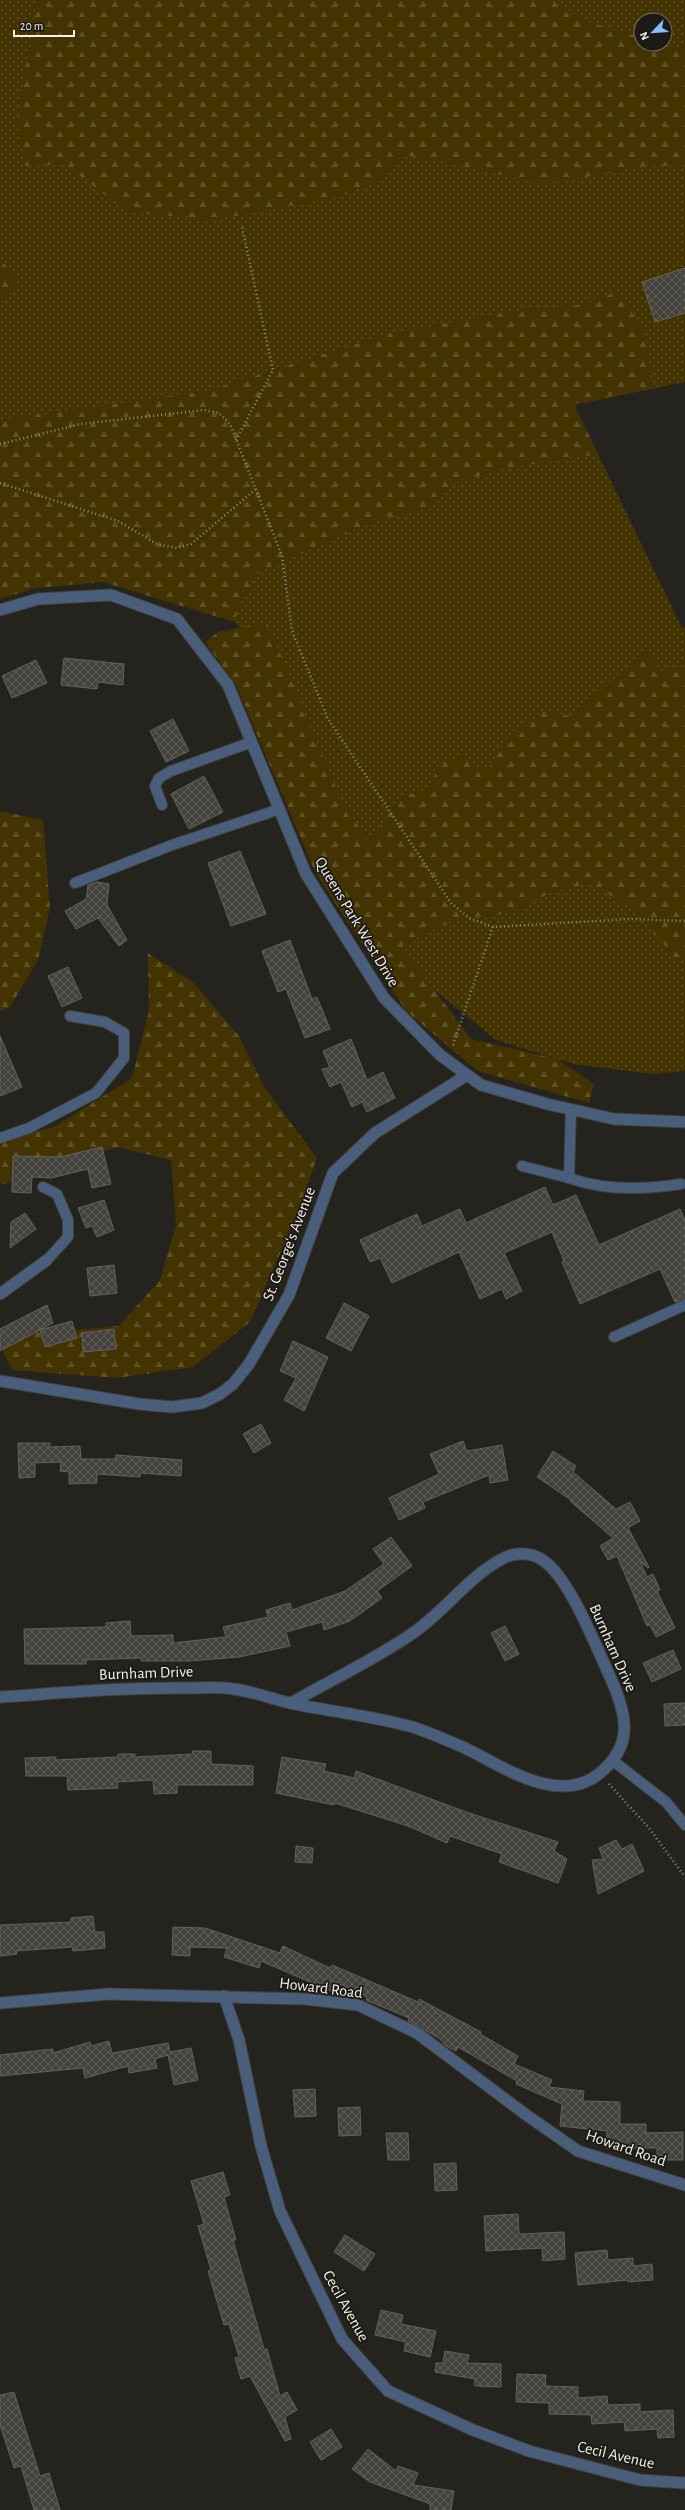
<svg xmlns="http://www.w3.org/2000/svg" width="685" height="2510" viewBox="0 0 685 2510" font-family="'Alegreya Sans',sans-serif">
  <defs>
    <pattern id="grass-dots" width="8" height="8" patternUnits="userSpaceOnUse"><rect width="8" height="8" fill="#433300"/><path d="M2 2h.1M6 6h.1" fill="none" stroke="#5f5126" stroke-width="1.8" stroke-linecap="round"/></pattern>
    <pattern id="forest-firs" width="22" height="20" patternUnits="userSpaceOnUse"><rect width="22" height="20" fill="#433300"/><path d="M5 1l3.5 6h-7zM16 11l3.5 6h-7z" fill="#5f5126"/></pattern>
    <pattern id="building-cross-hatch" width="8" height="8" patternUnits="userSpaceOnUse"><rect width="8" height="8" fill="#44423c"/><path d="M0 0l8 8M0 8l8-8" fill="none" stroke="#5f5e58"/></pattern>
  </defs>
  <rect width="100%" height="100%" fill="#25231e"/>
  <path fill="url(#grass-dots)" fill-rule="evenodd" d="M0 0H685V382L574 405 682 628 685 627V1071L653 1074 573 1064 496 1040 425 982 358 877 254 642 197 583 0 500ZM641 20H665V44H641Z"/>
  <g fill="url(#forest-firs)">
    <path d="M37 0H549L592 23 641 37V44H663L685 50V167L651 165 543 185 440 161 401 155 377 182 329 199 214 220 127 212 65 164 25 166 17 121Z"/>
    <path d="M0 257 18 283 0 301Z"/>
    <path d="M618 291 644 332 654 387 574 404 598 454 503 469 453 484 428 508 371 523 253 575 234 622 103 582 36 588 0 599V420L206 391 391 333 526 309 582 305Z"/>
    <path d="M267 622 339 795 369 843 399 799 430 787 439 763 464 756 486 772 506 743 543 711 572 716 647 649 661 671 685 666V959L677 960 633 909 589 883 547 894 515 912 454 920 402 946 471 1039 557 1059 594 1084 589 1103 478 1071 406 1011 315 872 236 685 205 642 218 632Z"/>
    <path d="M0 811 43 820 50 908 38 960 10 1007 0 1011Z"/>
    <path d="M148 953 193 982 239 1036 265 1088 317 1158 298 1212 250 1322 193 1367 117 1378 12 1370 0 1345V1330L53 1332 119 1326 160 1280 176 1225 171 1160 117 1147 0 1185V1139L54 1127 132 1078 149 1011Z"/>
  </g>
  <g fill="url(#building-cross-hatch)" stroke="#64615b">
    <path d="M685 268V313L655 322 642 282Z"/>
    <path d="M64 658 124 664 123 685 98 682 97 689 61 685Z"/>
    <path d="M36 660 47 683 12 698 2 676Z"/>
    <path d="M173 719 189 751 166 762 150 731Z"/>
    <path d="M204 776 223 812 189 829 171 794Z"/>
    <path d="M240 851 266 914 231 926 208 863Z"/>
    <path d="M97 882 109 884 107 905 127 940 119 946 98 918 76 929 65 911 86 899 88 885Z"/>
    <path d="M290 940 312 999 317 997 330 1029 305 1038 286 989 278 992 262 951Z"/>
    <path d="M68 967 82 998 62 1007 48 976Z"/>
    <path d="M0 1036 22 1087 0 1096Z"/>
    <path d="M351 1039 367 1080 383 1072 395 1098 367 1112 362 1102 352 1107 341 1082 330 1087 322 1069 330 1068 323 1051Z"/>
    <path d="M102 1147 111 1184 92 1188 88 1169 51 1178 32 1177 31 1193 12 1192 13 1156 60 1157Z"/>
    <path d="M545 1187 553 1205 576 1195 599 1245 680 1209 685 1220V1299L675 1302 660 1269 580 1304 562 1262 564 1261 552 1232 504 1253 522 1291 506 1299 502 1289 480 1299 459 1252 392 1283 380 1258 370 1262 360 1240 417 1214 422 1226 460 1209 466 1223Z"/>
    <path d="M104 1200 114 1230 97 1237 92 1226 86 1228 78 1208Z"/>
    <path d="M25 1213 36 1229 10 1248 11 1222Z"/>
    <path d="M114 1265 117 1293 90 1296 87 1268Z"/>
    <path d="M344 1303 369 1316 351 1351 326 1338Z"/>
    <path d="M47 1305 53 1323 0 1351V1329Z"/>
    <path d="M72 1321 77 1338 45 1347 40 1330Z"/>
    <path d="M114 1329 116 1349 83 1352 82 1333Z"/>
    <path d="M293 1341 328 1357 304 1411 284 1400 296 1378 280 1371Z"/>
    <path d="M261 1424 271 1443 254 1453 243 1434Z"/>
    <path d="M463 1441 467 1451 502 1445 508 1480 490 1483 489 1475 423 1502 425 1508 399 1520 389 1498 439 1474 430 1454Z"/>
    <path d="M18 1443H50V1447L80 1446 81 1459H115L116 1455 182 1460 181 1476 140 1473V1477L97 1474V1483L69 1484V1472L60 1471 61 1462 35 1463V1477L19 1478Z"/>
    <path d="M553 1451 576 1466 573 1472 616 1509 630 1502 640 1521 628 1528 649 1567 648 1568 640 1562 647 1577 653 1574 660 1590 657 1591 675 1628 656 1637 650 1625 647 1626 617 1556 608 1560 600 1546 613 1538 570 1501 571 1500 537 1477Z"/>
    <path d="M391 1537 412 1566 377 1591 382 1598 350 1621 324 1630 322 1622 286 1632 290 1646 239 1657 189 1661H141V1658L86 1660V1664H25L24 1629 106 1627V1623L130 1621 131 1636 173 1635V1643L226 1637 223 1627 268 1617 266 1610 290 1603 292 1610 345 1591 384 1564 373 1549Z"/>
    <path d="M505 1626 519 1654 505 1661 491 1633Z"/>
    <path d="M673 1650 681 1669 652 1682 643 1663Z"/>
    <path d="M685 1703V1725L665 1726 664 1704Z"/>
    <path d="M192 1751H211V1764L253 1766V1785H177V1793L154 1794 153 1780 117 1782 118 1788 68 1790 67 1776H26L25 1758 56 1757V1760L118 1757V1754H135V1757L193 1754Z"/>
    <path d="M282 1757 326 1764 324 1771 354 1778 356 1771 466 1812 558 1842 554 1851 567 1859 558 1883 499 1862 502 1854 450 1836 447 1843 408 1826 335 1803 334 1805 276 1793Z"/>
    <path d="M616 1840 622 1849 632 1844 644 1871 598 1894 592 1860 603 1859 599 1848Z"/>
    <path d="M296 1846 313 1848 312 1863 295 1862Z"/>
    <path d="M93 1916 95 1932H104L105 1948 73 1951 72 1947 16 1951 17 1954 0 1956V1925L71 1922V1918Z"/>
    <path d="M173 1927 205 1928 280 1953 283 1946 330 1968 332 1965 418 2002 419 1999 481 2032 480 2034 518 2056 514 2064 552 2080 549 2087 584 2091 583 2101 620 2102V2124H646V2133L683 2132V2160H657V2148H607V2131L560 2126 562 2104 516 2084 517 2081 458 2047 456 2051 446 2046 439 2038 408 2021 409 2018 366 2000 367 1997 335 1982 331 1991 261 1961 259 1968 224 1957 227 1948 190 1947V1956L172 1955Z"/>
    <path d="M109 2041 112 2053 168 2043 170 2052 191 2048 198 2080 174 2085 168 2055 155 2059 157 2068 129 2073 128 2066 85 2078 83 2068 0 2076V2055L53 2049V2053L90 2042 91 2046Z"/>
    <path d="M315 2089 316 2116 295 2117 293 2090Z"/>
    <path d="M360 2107 361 2135 339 2136 338 2108Z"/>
    <path d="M386 2133H408L409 2160H388Z"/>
    <path d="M456 2163 457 2190 435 2191 434 2164Z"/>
    <path d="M223 2172 230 2195 224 2197 236 2240H233L264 2349H267L280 2396 287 2392 297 2410 285 2417 291 2439 285 2441 250 2376 241 2379 235 2358 239 2357 229 2324 224 2325 208 2271 211 2270 198 2226 204 2224 191 2181Z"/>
    <path d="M518 2214 519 2234 564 2232 565 2259 543 2261 542 2248 486 2251 484 2216Z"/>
    <path d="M345 2235 375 2254 364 2271 334 2252Z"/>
    <path d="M607 2250 608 2260 633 2258V2266L652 2264 653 2280 628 2282V2280L578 2285 575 2253Z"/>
    <path d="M381 2310 403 2315 401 2324 436 2331 430 2357 404 2351 406 2342 375 2335Z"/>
    <path d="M445 2351 469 2355 467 2363 501 2364V2387L475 2386V2379L435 2372 436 2363H443Z"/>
    <path d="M517 2374 546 2375 545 2386 578 2387V2398L607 2396 608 2405 640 2404V2412L673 2410 674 2437 658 2438 657 2429 625 2431 624 2422 592 2424 591 2415 549 2414V2403L516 2402Z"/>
    <path d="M14 2392 40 2476 49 2473 60 2510H34L21 2466 14 2468 0 2425V2395Z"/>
    <path d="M331 2429 342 2447 321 2460 310 2442Z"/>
    <path d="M368 2449 396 2471 398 2466 418 2473 413 2485 454 2491 451 2510H430V2504L370 2482 352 2469Z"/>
  </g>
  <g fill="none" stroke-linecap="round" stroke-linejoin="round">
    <g stroke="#42403b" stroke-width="12">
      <g id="service">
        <path d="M162 805 155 786 159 778 171 771 252 742"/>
        <path d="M75 883 172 845 280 809"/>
        <path d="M571 1110 569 1178C605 1191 643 1190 681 1184"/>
        <path d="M0 1138 29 1128 96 1093 124 1058V1033L105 1022 70 1016"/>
        <path d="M522 1166 569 1178"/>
        <path d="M43 1187 57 1194 68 1220V1237L47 1260"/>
        <path d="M614 1337 685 1305"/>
        <path d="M612 1760 666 1802 685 1825"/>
      </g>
    </g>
    <g stroke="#42403b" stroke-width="13">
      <g id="minor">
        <path d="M0 610 38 599 111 595 177 619 228 685 306 874 384 998 440 1055 481 1085 547 1104 614 1119 685 1122"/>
        <path d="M0 1294 47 1260"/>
        <path d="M0 1381 139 1404 172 1407 202 1403 220 1394 233 1384 249 1364 289 1295 333 1173 375 1133 467 1075"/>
        <path d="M0 1697C62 1693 124 1687 187 1688 202 1688 218 1686 233 1689 253 1691 271 1699 290 1703 332 1712 375 1716 416 1728 432 1734 449 1741 465 1748 502 1766 559 1807 600 1773 634 1745 627 1715 611 1679 597 1649 569 1575 541 1559 529 1552 514 1552 502 1559 468 1577 444 1612 413 1633 374 1660 331 1680 291 1703"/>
        <path d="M224 1996 239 2040 261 2146 280 2211 342 2339 388 2391 473 2430 529 2451 640 2480 685 2483"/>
        <path d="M0 2003 109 1994 305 1999 358 2005 417 2033 525 2114 578 2151 685 2185"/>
      </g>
    </g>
    <g stroke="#8e8d88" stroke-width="2.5" stroke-dasharray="1 3" stroke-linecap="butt">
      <path d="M236 440 273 370 242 227"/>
      <path d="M0 444 81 424 204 410 219 413 230 424 282 556 292 631 328 719 451 903 469 918 493 927 629 919 685 921"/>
      <path d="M0 483 118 521 157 544 177 548 191 544 256 489"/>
      <path d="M453 1045 493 927"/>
      <path d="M609 1784 649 1828 685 1877"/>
    </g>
    <use href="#service" stroke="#485e7b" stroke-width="10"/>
    <use href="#minor" stroke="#485e7b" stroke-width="11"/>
  </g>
  <g text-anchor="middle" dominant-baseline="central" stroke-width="3.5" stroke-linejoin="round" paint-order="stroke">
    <g font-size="16" fill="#f2f1ed" stroke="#1c1a14">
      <text transform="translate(357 922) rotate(59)">Queens Park West Drive</text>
      <text transform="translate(289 1244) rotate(-69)">St. George's Avenue</text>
      <text transform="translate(613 1648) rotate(66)">Burnham Drive</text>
      <text transform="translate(146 1673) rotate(-2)">Burnham Drive</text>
      <text transform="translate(321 1988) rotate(7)">Howard Road</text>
      <text transform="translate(626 2148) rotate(19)">Howard Road</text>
      <text transform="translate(346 2306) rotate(61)">Cecil Avenue</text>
      <text transform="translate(616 2455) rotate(13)">Cecil Avenue</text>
    </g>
  </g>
  <g transform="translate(653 32) rotate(245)"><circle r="19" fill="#1c1a14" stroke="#72706b"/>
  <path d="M0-3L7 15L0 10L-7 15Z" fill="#87bbfb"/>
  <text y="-6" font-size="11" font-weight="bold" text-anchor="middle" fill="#f2f1ed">N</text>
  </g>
  <path d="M14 30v6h60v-6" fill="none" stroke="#f2f1ed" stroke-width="2"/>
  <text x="20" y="30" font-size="12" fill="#f2f1ed" stroke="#1c1a14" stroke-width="3" paint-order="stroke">20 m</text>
</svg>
